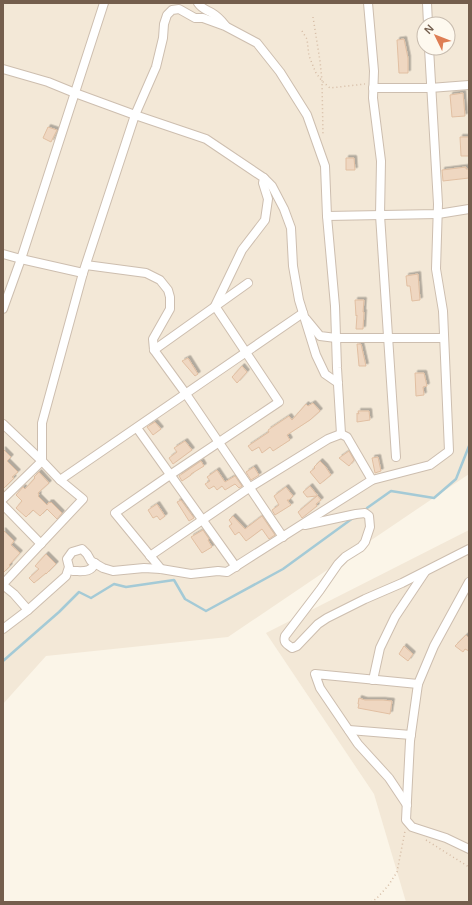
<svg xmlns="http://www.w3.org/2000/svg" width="472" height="905" viewBox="0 0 472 905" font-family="Helvetica,sans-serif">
  <defs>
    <filter id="shadow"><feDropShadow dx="2.5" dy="-2.5" stdDeviation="0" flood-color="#0004"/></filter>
  </defs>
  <rect width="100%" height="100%" fill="#fbf5e8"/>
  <g fill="#f3e8d7" fill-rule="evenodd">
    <path d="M3 3H469V474L228 637 46 656 3 704ZM424 24H448V48H424Z"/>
    <path d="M469 530V902H406L374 794 266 633Z"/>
  </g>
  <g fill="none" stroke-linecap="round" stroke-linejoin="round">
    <g stroke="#a4cad6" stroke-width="2.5">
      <path d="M367 508 391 491 434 498 456 479 469 446"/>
      <path d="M3 661 59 612 79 592 91 598 114 584 126 587 174 580 185 599 206 611 283 569 353 518"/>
    </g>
  </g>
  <g fill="#efd7c1" stroke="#e1bfa2" filter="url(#shadow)">
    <path d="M404 39 408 58V73H399L397 40Z"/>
    <path d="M463 93 465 116 452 117 450 95Z"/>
    <path d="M48 127 57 130 51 142 43 138Z"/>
    <path d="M460 137H469V156H461Z"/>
    <path d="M346 158H354L355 170H346Z"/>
    <path d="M466 167V169H469V178L443 181 442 170Z"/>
    <path d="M418 274 420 300 412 301 410 286H407L406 276Z"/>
    <path d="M355 300H364L363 312H364L363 329H356L357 315 356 316Z"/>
    <path d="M357 344H361L366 366H359Z"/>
    <path d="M188 358 198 374 195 376 182 361Z"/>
    <path d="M242 366 247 372 237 383 232 377Z"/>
    <path d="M415 373H424L427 386 423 387 424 395 416 396Z"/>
    <path d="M313 403 320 411 310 420 287 435 290 440 273 451 270 447 262 453 259 447 252 451 248 446 269 432 268 430 289 416 292 420 306 404 308 406Z"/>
    <path d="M358 411H369L370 420 357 422V413L359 414Z"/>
    <path d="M155 422 161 429 153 435 147 427Z"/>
    <path d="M185 441 192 450 173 464 169 458 177 452 174 448Z"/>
    <path d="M3 449 11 457 7 461 18 472 12 477 14 478 3 489Z"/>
    <path d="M349 451 354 460 349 466 339 458Z"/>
    <path d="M378 457 381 471 375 473 372 458Z"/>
    <path d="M201 461 204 466 191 474V475L182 481 179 476Z"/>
    <path d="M320 461 325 466 331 475 320 484 310 472 315 468 314 467Z"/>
    <path d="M254 467 259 475 251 480 246 472Z"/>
    <path d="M217 470 225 482 235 476 242 486 239 488 235 484 225 490 222 486 217 490 214 486 209 489 205 484 210 481 207 477Z"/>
    <path d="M39 472 49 483 38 493 39 495 38 496 47 505 49 502 50 503 51 502 62 513 57 519 47 509 40 516 33 510 26 517 16 508 22 501 16 495 23 487 25 489 35 478 34 477Z"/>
    <path d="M310 486 321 500 316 504 317 506 302 518 298 512 317 496 307 497 303 492Z"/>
    <path d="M286 487 293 496 289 500H287L291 505 275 515 272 510 279 505 274 496Z"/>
    <path d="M181 500 194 518 189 521 177 502Z"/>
    <path d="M157 504 165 516 160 520 157 516 153 518 148 510Z"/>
    <path d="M233 516 245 529 262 516 275 535 269 539 262 529 246 541 239 532 235 535 229 526 232 524 229 520Z"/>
    <path d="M3 530 14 541 11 545 20 553 9 565 10 566 3 573Z"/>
    <path d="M203 530 209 539 208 540 212 547 202 553 191 537Z"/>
    <path d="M46 554 56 564 46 574V573L34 583 29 578 39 569 35 566Z"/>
    <path d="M466 635 469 638V651L465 649 463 652 455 646Z"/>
    <path d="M404 646 413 654 408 661 399 654Z"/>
    <path d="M359 698 365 700H383L392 701 390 714 358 708 359 704H358Z"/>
  </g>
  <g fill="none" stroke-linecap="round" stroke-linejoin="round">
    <g stroke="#cdbeaf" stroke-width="10">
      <g id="minor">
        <path d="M198 3C202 9 207 10 212 13 217 16 221 20 225 25"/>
        <path d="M368 3 374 71 373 98 381 161 380 215 396 457"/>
        <path d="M427 3 428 24"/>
        <path d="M3 69 48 82 75 93 135 115 206 139 264 178 263 183 268 199 265 220 242 250 215 306 279 402 170 475 115 513 161 569"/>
        <path d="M373 88H430L469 85"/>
        <path d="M264 178 272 186 284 209 291 228 293 266 299 300 316 355 325 374 338 383"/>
        <path d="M327 216 438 214 469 209"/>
        <path d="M3 254 21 259 83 273"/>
        <path d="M86 265 146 273 160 280 168 290 170 297V309L153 339 154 350 186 394 283 537"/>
        <path d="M3 309 21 259 104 3"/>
        <path d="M306 319 320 336 336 338H444"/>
        <path d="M154 350 248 283"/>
        <path d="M3 424 42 461 60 480 83 499 3 584"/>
        <path d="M137 428 236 567"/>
        <path d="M60 480 303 313"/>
        <path d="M3 499 42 461V423L83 273 135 115 156 67 163 38 164 24 167 15 172 10 179 9 195 18H203L225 26 257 43 280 72 307 115 325 166 327 216 335 306 337 368 341 434"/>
        <path d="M3 505 41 544"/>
        <path d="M305 525 356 514 365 513 369 516 370 527 365 542 361 547 345 557 338 564 320 590 285 636C283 643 287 644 292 648L297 646 318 624 327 618 365 599 402 583 469 549"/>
        <path d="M150 556 249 488 328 439 341 434 347 437 372 480"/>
        <path d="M73 571C83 571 91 573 95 563"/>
        <path d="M469 582 434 646 418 684 410 741 406 820 412 827 446 838 469 849"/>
        <path d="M3 585 14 594 28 610"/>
        <path d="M3 629 28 610 66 576 69 567 67 559 72 552 82 549 87 554 91 561 103 568 113 571 144 568 161 569 191 574 218 571 227 572 372 480 430 465 449 451 443 311 436 269 438 204 429 48"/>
        <path d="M373 680 380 648 395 617 425 572"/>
        <path d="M349 730 411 735"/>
        <path d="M407 805 389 778 358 744 320 688 315 674 418 684"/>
      </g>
    </g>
    <g stroke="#d5bba4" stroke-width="1.5" stroke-dasharray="1 3" stroke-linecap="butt">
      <path d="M313 17 320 61 322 81 323 136"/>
      <path d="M302 31 307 39 309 56 316 73 322 81 330 88 365 84"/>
      <path d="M426 840 469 867"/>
      <path d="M371 902 376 899 388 886 397 872 405 831"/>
    </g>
    <use href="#minor" stroke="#fff" stroke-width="8"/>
  </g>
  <rect width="472" height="905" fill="none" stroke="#745e4d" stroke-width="8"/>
  <g transform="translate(436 36) rotate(313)"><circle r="19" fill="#fef9ef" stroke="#c7bbae"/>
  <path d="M0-3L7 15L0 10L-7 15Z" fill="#de7e54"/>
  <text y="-6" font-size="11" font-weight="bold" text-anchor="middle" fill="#745e4d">N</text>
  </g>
</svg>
